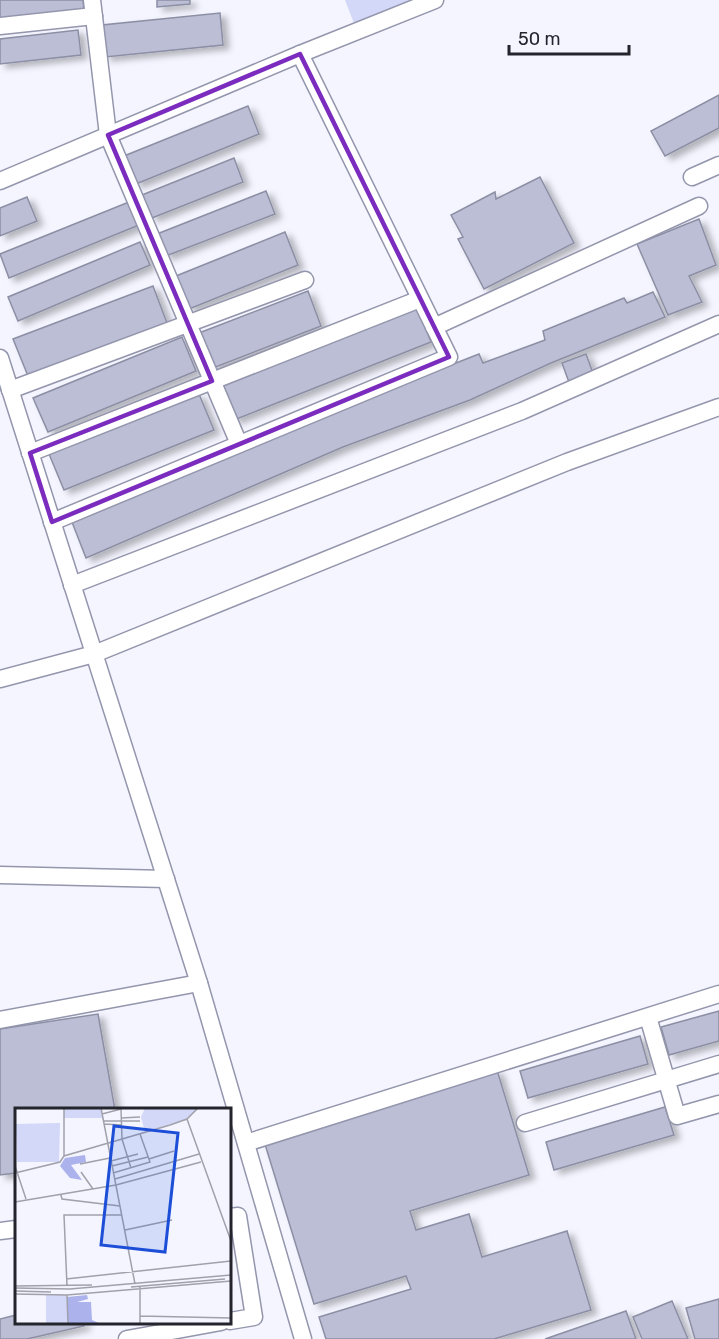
<svg xmlns="http://www.w3.org/2000/svg" width="719" height="1339" viewBox="0 0 719 1339" font-family="Rubik,sans-serif">
  <defs>
    <filter id="shadow"><feDropShadow dx="6" dy="4" stdDeviation="3" flood-color="#0004"/></filter>
  </defs>
  <rect width="100%" height="100%" fill="#f4f5ff"/>
  <path fill="#d3d7f8" d="M345 0H435L357 31Z"/>
  <g fill="#bbbed5" stroke="#8c8fa4" stroke-width="1.5" filter="url(#shadow)">
    <path d="M0 0H83L84 11 0 20Z"/>
    <path d="M157 0H190V4L157 7Z"/>
    <path d="M220 13 223 45 105 57 102 25Z"/>
    <path d="M78 30 81 55 0 64V39Z"/>
    <path d="M719 95V128L665 156 651 131Z"/>
    <path d="M248 106 259 134 136 184 124 156Z"/>
    <path d="M234 158 243 182 152 218 142 195Z"/>
    <path d="M540 177 574 243 484 289 458 239 463 237 451 215 495 192 496 199Z"/>
    <path d="M266 191 275 214 166 256 157 234Z"/>
    <path d="M27 197 37 221 0 236V208Z"/>
    <path d="M129 202 139 225 9 278 0 254Z"/>
    <path d="M699 219 716 265 689 276 702 302 668 315 637 244Z"/>
    <path d="M285 232 298 265 189 309 176 276Z"/>
    <path d="M140 242 150 265 18 321 8 297Z"/>
    <path d="M153 286 167 323 28 376 13 339Z"/>
    <path d="M308 291 321 326 213 368 199 333Z"/>
    <path d="M653 292 665 317 551 363 470 400 343 447 86 558 70 517 231 451 479 354 483 363 545 340 543 331 624 298 627 303Z"/>
    <path d="M417 307 431 342 234 420 221 385Z"/>
    <path d="M182 337 196 371 48 432 33 398Z"/>
    <path d="M586 354 594 376 570 385 562 363Z"/>
    <path d="M199 394 214 430 64 490 49 454Z"/>
    <path d="M719 1011V1041L669 1055 661 1027Z"/>
    <path d="M98 1014 115 1110H16V1173L0 1175V1029Z"/>
    <path d="M640 1036 648 1064 528 1098 520 1071Z"/>
    <path d="M497 1070 529 1175 410 1211 416 1230 469 1214 482 1257 567 1231 591 1310 494 1339H326L319 1317 411 1289 406 1276 314 1304 264 1141Z"/>
    <path d="M665 1107 674 1135 554 1170 546 1142Z"/>
    <path d="M719 1299V1339H695L686 1308Z"/>
    <path d="M672 1301 688 1339H642L633 1317Z"/>
    <path d="M626 1311 636 1339H545Z"/>
    <path d="M16 1315V1322H84V1326L27 1339H0V1319Z"/>
  </g>
  <g fill="none" stroke-linecap="round" stroke-linejoin="round">
    <g stroke="#9396ac" stroke-width="19">
      <g id="minor">
        <path d="M92 0 108 135 239 444"/>
        <path d="M0 26 94 16"/>
        <path d="M692 177 719 165"/>
        <path d="M0 181 300 54 435 0"/>
        <path d="M434 327 699 206"/>
        <path d="M0 358 199 983 303 1339"/>
        <path d="M10 390 305 280"/>
        <path d="M30 453 420 299"/>
        <path d="M52 522 449 357 300 54"/>
        <path d="M72 585 522 411 719 324"/>
        <path d="M0 679 94 654 567 462 719 407"/>
        <path d="M0 875 166 879"/>
        <path d="M648 1017 677 1116 719 1104"/>
        <path d="M0 1020 199 983"/>
        <path d="M525 1123 719 1064"/>
        <path d="M246 1143 719 994"/>
        <path d="M230 1217 238 1216 254 1317 230 1321"/>
        <path d="M0 1231 16 1229"/>
        <path d="M127 1339 221 1322"/>
      </g>
    </g>
    <use href="#minor" stroke="#fff" stroke-width="16"/>
  </g>
  <path fill="none" stroke="#7b2cbf" stroke-width="4.5" stroke-linejoin="round" d="M300 54 449 357 52 522 30 453 212 381 108 135Z"/>
  <g transform="translate(15 1108)">
    <rect width="216" height="216" fill="#f4f5ff"/>
    <path d="M49 0H86L88 10H49ZM130 0H183L172 11 130 24 126 9ZM45 15 44 54H2L1 16ZM31 186 52 187 53 216H31Z" fill="#d3d7f8"/>
    <path d="M70 47 71 54 56 57 67 72 55 70 45 58 50 50ZM72 187 73 191 62 194H76L77 212 86 216H53L52 189Z" fill="#acb2eb"/>
    <path fill="none" stroke="#a0a1ab" stroke-width="1.5" d="M49 0V48M86 0 120 176M87 6 106 1 107 31 116 60M106 10 125 9M172 11 216 133M88 13H125M89 16 107 17M134 51 159 43M96 53 123 46M65 56 95 50M0 58 11 91M97 58 133 49M66 64 78 81M0 65 45 54 49 48 155 17 172 11 183 0M98 65 135 54 125 26M100 71 184 46M46 87 47 91 105 98M0 94 101 77 186 54M110 122 157 112M51 171 216 153M0 178 77 177M52 178 49 107H107M125 178V216M116 179 210 171M0 180 55 181 216 167M0 183 36 184M0 186 52 187 216 173M52 187 53 216M125 208 216 210"/>
    <path fill="#1d4ed8" fill-opacity="0.15" stroke="#1d4ed8" stroke-width="3" d="M99 18 163 25 150 144 86 137Z"/>
    <rect width="216" height="216" fill="none" stroke="#23242c" stroke-width="3"/>
  </g>
  <path d="M509 45v9h120v-9" fill="none" stroke="#23242c" stroke-width="3"/>
  <text x="518" y="45" font-size="18" fill="#23242c" stroke="#f4f5ff" stroke-width="4.5" paint-order="stroke">50 m</text>
</svg>
